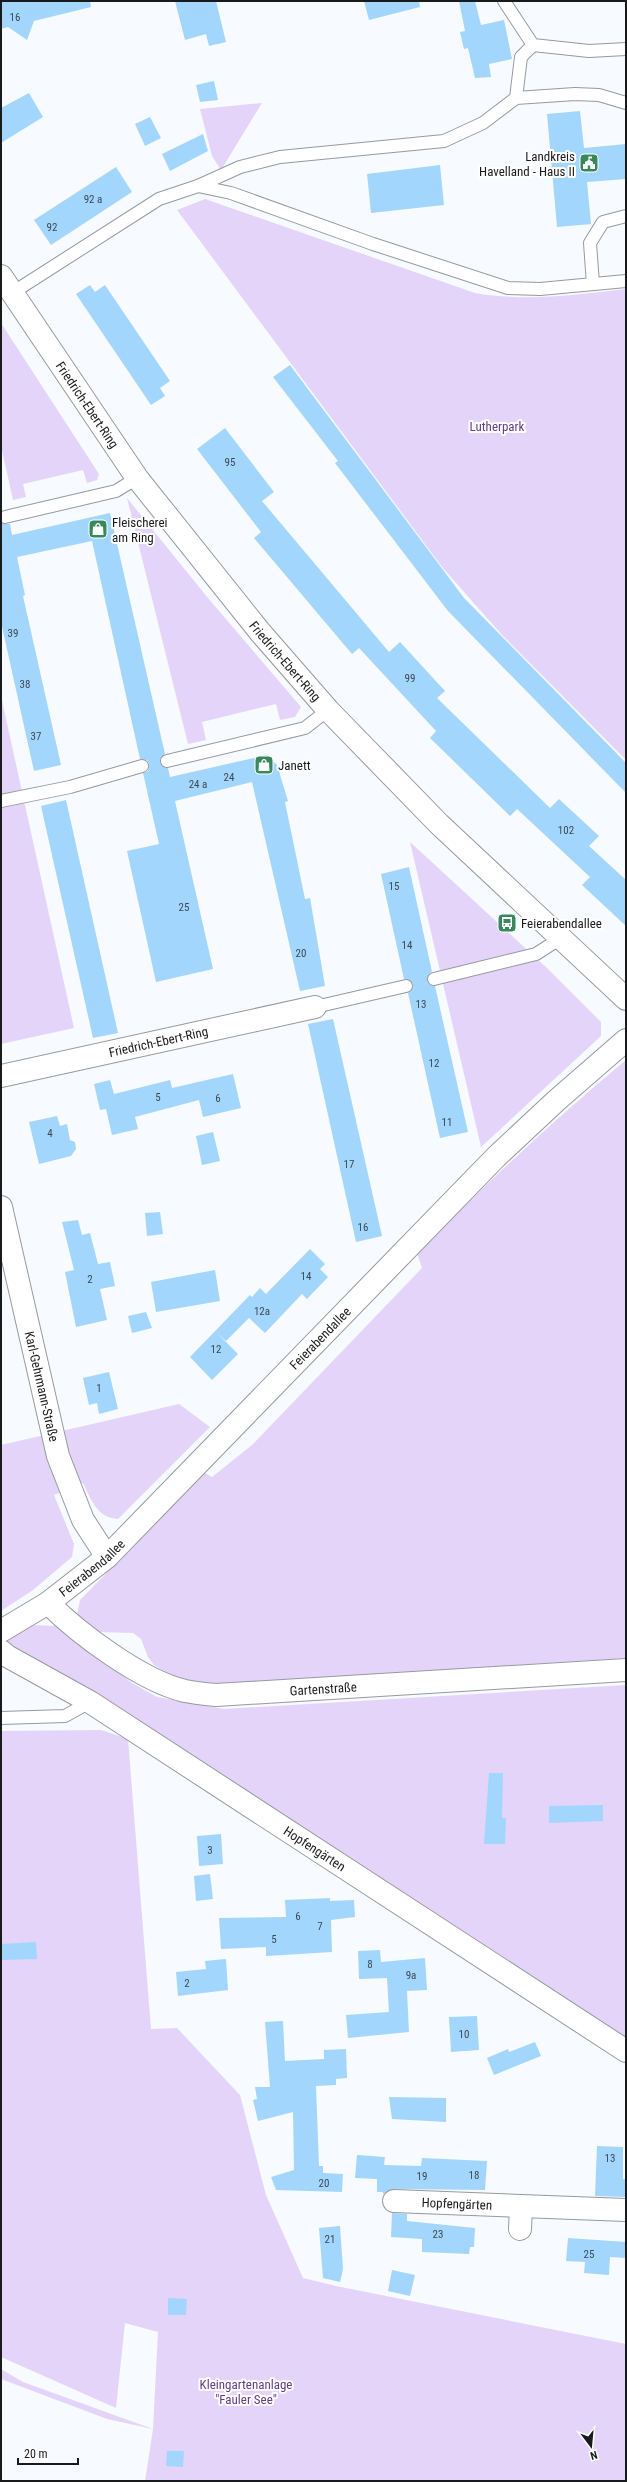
<svg xmlns="http://www.w3.org/2000/svg" width="627" height="2482" viewBox="0 0 627 2482" font-family="'Roboto Condensed',sans-serif">
  <rect width="100%" height="100%" fill="#f7fafe"/>
  <g fill="#e4d4fa">
    <path d="M262 103 221 170 212 156 200 109Z"/>
    <path d="M205 199 475 293C528 302 573 295 626 289V760L502 635 442 567 177 210Z"/>
    <path d="M1 323 99 474 97 480 87 483 83 470 23 484 26 497 13 500 1 446Z"/>
    <path d="M127 498 208 598 301 707 295 717 280 720 276 704 202 722 206 740 188 744Z"/>
    <path d="M1 696 74 1028 1 1044Z"/>
    <path d="M410 842 548 969 601 1022V1036L481 1147Z"/>
    <path d="M626 1060V1658L204 1685 182 1682 154 1665 148 1657 141 1639 133 1633 98 1632 77 1615 80 1600 205 1473 212 1477 252 1445 422 1268 417 1253C484 1186 552 1121 626 1060Z"/>
    <path d="M179 1404 210 1427 118 1519C97 1518 91 1499 83 1483L54 1495 74 1544 72 1557 33 1590 1 1611V1445Z"/>
    <path d="M30 1625 58 1626 132 1683 157 1697 224 1709 626 1685V2043L3 1642Z"/>
    <path d="M101 1730 128 1739 151 2029 177 2028 240 2095 266 2195 303 2278 336 2286 626 2344V2481H145L153 2429 107 2419 1 2379V2369L23 2382 153 2429 158 2332 125 2323 116 2408 1 2357V1731Z"/>
  </g>
  <g fill="#a3d6fc">
    <path d="M1 1H90L91 7 34 21 27 40 8 27 1 29Z"/>
    <path d="M175 1H216L226 42 209 46 206 34 185 40Z"/>
    <path d="M364 1H419L420 7 369 20Z"/>
    <path d="M459 1H475L481 25 504 20 512 59 489 64 491 77 475 78 468 48 464 49 460 32 465 31Z"/>
    <path d="M214 81 218 100 200 102 196 85Z"/>
    <path d="M29 93 43 117 1 143V108Z"/>
    <path d="M580 111 584 148 626 144V179L587 182 591 224 557 227 547 114Z"/>
    <path d="M150 117 161 138 145 146 135 124Z"/>
    <path d="M203 134 208 151 170 171 162 154Z"/>
    <path d="M440 165 444 205 371 213 367 174Z"/>
    <path d="M116 167 132 192 51 245 34 220Z"/>
    <path d="M90 285 95 292 105 285 170 381 160 388 165 396 151 405 76 294Z"/>
    <path d="M290 365 464 598 626 763V793L448 611 335 463 338 461 273 377Z"/>
    <path d="M225 428 274 492 262 501 389 652 400 642 445 691 437 698 550 808 559 799 599 836 589 846 626 880V926L582 885 590 877 517 809 510 816 430 738 436 731 359 648 352 654 254 538 261 532 197 449Z"/>
    <path d="M110 513 165 754 160 759V763L165 768H168L170 777 267 755 277 765 288 801 285 802 305 899 310 898 325 986 300 991 252 782 175 801 213 969 156 982 127 851 159 844 143 773 148 771 149 764 147 760 140 759 92 541 17 557 25 595 23 596 61 765 34 771 1 622V523L10 524 12 535Z"/>
    <path d="M66 800 118 1033 93 1038 41 806Z"/>
    <path d="M409 867 432 972 429 974 427 980 429 984 435 986 468 1132 440 1138 408 993 411 991 413 985 411 981 404 979 381 874Z"/>
    <path d="M333 1019 382 1236 356 1242 308 1024Z"/>
    <path d="M233 1074 241 1108 203 1117 199 1100 135 1117 138 1129 112 1135 106 1109 100 1110 94 1084 110 1080 114 1094 170 1080 172 1088Z"/>
    <path d="M57 1116 60 1126 67 1124 70 1140 75 1142 76 1149 71 1156 39 1164 29 1122Z"/>
    <path d="M213 1132 220 1161 202 1165 196 1136Z"/>
    <path d="M160 1212 163 1234 147 1236 145 1213Z"/>
    <path d="M78 1220 82 1235 90 1233 98 1264 110 1262 115 1286 100 1289 107 1320 76 1327 65 1272 74 1270 62 1222Z"/>
    <path d="M310 1249 325 1264 320 1269 328 1277 307 1299 302 1294 265 1333 249 1318 226 1341 217 1333 238 1354 212 1380 190 1357 250 1295 252 1297 260 1288 266 1294Z"/>
    <path d="M215 1270 220 1301 156 1312 151 1282Z"/>
    <path d="M146 1312 152 1328 132 1333 128 1316Z"/>
    <path d="M109 1372 118 1409 99 1414 97 1403 89 1405 83 1378Z"/>
    <path d="M489 1773H503L502 1818H506L505 1844H484Z"/>
    <path d="M603 1805V1821L549 1823V1806Z"/>
    <path d="M221 1834 223 1864 199 1866 197 1836Z"/>
    <path d="M210 1874 213 1899 196 1901 194 1876Z"/>
    <path d="M330 1898V1901L354 1900 355 1917 331 1920 332 1952 266 1956V1947L221 1949 219 1918 286 1917 285 1900Z"/>
    <path d="M36 1942 37 1959 1 1960V1944Z"/>
    <path d="M380 1950 381 1962 425 1958 427 1990 407 1991 409 2032 348 2038 346 2015 389 2012 387 1978 359 1979 358 1951Z"/>
    <path d="M226 1959 228 1990 178 1996 176 1972 206 1969 205 1961Z"/>
    <path d="M477 2016 479 2050 451 2052 449 2017Z"/>
    <path d="M283 2021 285 2061 324 2059V2050L346 2049 347 2078 336 2079V2085L316 2086 319 2166H323V2173L343 2174 342 2192 276 2190 271 2177 294 2170 293 2112 258 2121 253 2100 257 2099 255 2087H270L265 2022Z"/>
    <path d="M535 2042 541 2056 494 2075 487 2058 508 2049 509 2052Z"/>
    <path d="M389 2097 446 2098V2122L392 2119Z"/>
    <path d="M597 2146 623 2147V2179H626V2197L595 2196Z"/>
    <path d="M357 2155 385 2157 384 2165 421 2166 422 2158 487 2161 485 2190 394 2189 383 2194V2192H377V2179L355 2178Z"/>
    <path d="M392 2213 407 2214V2221L475 2228 474 2247H470L469 2254 422 2252V2239L391 2237Z"/>
    <path d="M340 2226 343 2269 340 2282 323 2278 319 2228Z"/>
    <path d="M568 2238 626 2242V2258L610 2257 609 2275 584 2273 585 2262 566 2261Z"/>
    <path d="M392 2270 415 2275 410 2296 388 2291Z"/>
    <path d="M168 2298 187 2299 186 2315H168Z"/>
    <path d="M167 2451H184L183 2467 166 2466Z"/>
  </g>
  <g fill="none" stroke-linecap="round" stroke-linejoin="round">
    <g stroke="#96999e" stroke-width="14">
      <g id="lane">
        <path d="M504 1 533 45 589 51 626 49"/>
        <path d="M516 98 521 57 533 45"/>
        <path d="M198 186 231 193 373 244 508 288 540 289 626 281"/>
        <path d="M593 284 590 243 603 222 626 216"/>
        <path d="M12 293 159 199 198 186 240 167 280 157 444 141 483 123 516 98 575 94 599 95 626 103"/>
        <path d="M5 517 116 491 137 478"/>
        <path d="M167 761 305 728 328 710"/>
        <path d="M1 801 70 787 142 766"/>
        <path d="M434 979 536 954 561 938"/>
        <path d="M315 1007 406 986"/>
        <path d="M1 1718 65 1716 90 1702"/>
      </g>
    </g>
    <g stroke="#96999e" stroke-width="24">
      <g id="street">
        <path id="s1" d="M1 1076 315 1007"/>
        <path id="s2" d="M1 1207 58 1456 83 1520 107 1557"/>
        <path id="s3" d="M48 1603C79 1634 142 1681 185 1691 195 1693 205 1694 216 1695L626 1670"/>
        <path id="s4" d="M1 1631 48 1603 107 1557 496 1157 557 1100 626 1040"/>
        <path id="s5" d="M1 1651 7 1656 90 1702 626 2051"/>
        <path id="s6" d="M394 2201 626 2210"/>
        <path d="M520 2229 521 2207"/>
      </g>
    </g>
    <g stroke="#96999e" stroke-width="24">
      <g id="secondary">
        <path id="s7" d="M1 276 137 478 260 632 328 710 439 824 626 999"/>
      </g>
    </g>
    <use href="#lane" stroke="#fff" stroke-width="12"/>
    <use href="#street" stroke="#fff" stroke-width="22"/>
    <use href="#secondary" stroke="#fff" stroke-width="22"/>
  </g>
  <defs>
    <g id="civic-square" transform="scale(1)"><rect x="-9" y="-9" width="18" height="18" rx="4" fill="#37895b" stroke="#fff"/><path d="M-.6-6.5H3V-4.5H.6V-3L4-1V1h2V6H-6V1h2V-1L-.6-3ZM-1.2 2.5V6h2.4V2.5Z" fill="#fff"/></g>
    <g id="shop-square" transform="scale(1)"><rect x="-9" y="-9" width="18" height="18" rx="4" fill="#37895b" stroke="#fff"/><path d="M-5-2.5h2.3a2.7 3.5 0 0 1 5.4 0H5L5.5 6h-11ZM-1.5-2.5h3a1.5 2.3 0 0 0-3 0Z" fill="#fff"/></g>
    <g id="bus-square" transform="scale(1)"><rect x="-9" y="-9" width="18" height="18" rx="4" fill="#37895b" stroke="#fff"/><path d="M-5-6H5V4H4V6H2V4H-2V6H-4V4H-5ZM-3.5-4V0h7V-4ZM-3.5 1.2v1.5H-2V1.2ZM2 1.2v1.5H3.5V1.2Z" fill="#fff"/></g>
  </defs>
  <g fill-rule="evenodd">
    <use href="#civic-square" x="589" y="163"/>
    <use href="#shop-square" x="98" y="529"/>
    <use href="#shop-square" x="264" y="765"/>
    <use href="#bus-square" x="507" y="923"/>
  </g>
  <g text-anchor="middle" dominant-baseline="central" stroke-width="4" stroke-linejoin="round" paint-order="stroke">
    <g font-size="11" fill="#3c4954">
      <text x="15" y="17">16</text>
      <text x="93" y="199">92 a</text>
      <text x="52" y="227">92</text>
      <text x="230" y="462">95</text>
      <text x="13" y="633">39</text>
      <text x="410" y="678">99</text>
      <text x="25" y="684">38</text>
      <text x="36" y="736">37</text>
      <text x="229" y="777">24</text>
      <text x="198" y="784">24 a</text>
      <text x="566" y="830">102</text>
      <text x="394" y="886">15</text>
      <text x="184" y="907">25</text>
      <text x="407" y="945">14</text>
      <text x="301" y="953">20</text>
      <text x="421" y="1004">13</text>
      <text x="434" y="1063">12</text>
      <text x="158" y="1097">5</text>
      <text x="218" y="1098">6</text>
      <text x="447" y="1122">11</text>
      <text x="50" y="1133">4</text>
      <text x="349" y="1164">17</text>
      <text x="363" y="1227">16</text>
      <text x="306" y="1276">14</text>
      <text x="90" y="1279">2</text>
      <text x="262" y="1311">12a</text>
      <text x="216" y="1349">12</text>
      <text x="99" y="1388">1</text>
      <text x="210" y="1850">3</text>
      <text x="298" y="1916">6</text>
      <text x="320" y="1926">7</text>
      <text x="274" y="1939">5</text>
      <text x="370" y="1964">8</text>
      <text x="411" y="1975">9a</text>
      <text x="187" y="1983">2</text>
      <text x="464" y="2034">10</text>
      <text x="610" y="2158">13</text>
      <text x="474" y="2175">18</text>
      <text x="422" y="2176">19</text>
      <text x="324" y="2183">20</text>
      <text x="438" y="2234">23</text>
      <text x="330" y="2239">21</text>
      <text x="589" y="2254">25</text>
    </g>
    <g font-size="13" fill="#191a1c" stroke="#fff" text-anchor="start">
      <text x="575" y="156" text-anchor="end">Landkreis<tspan x="575" dy="15">Havelland - Haus II</tspan></text>
      <text x="112" y="522">Fleischerei<tspan x="112" dy="15">am Ring</tspan></text>
      <text x="278" y="765">Janett</text>
      <text x="521" y="923">Feierabendallee</text>
    </g>
    <g font-size="13" fill="#191a1c" stroke="#fff">
      <text stroke="none"><textPath href="#s7" startOffset="155">Friedrich-Ebert-Ring</textPath></text>
      <text stroke="none"><textPath href="#s7" startOffset="479">Friedrich-Ebert-Ring</textPath></text>
      <text stroke="none"><textPath href="#s1" startOffset="161">Friedrich-Ebert-Ring</textPath></text>
      <text stroke="none"><textPath href="#s4" startOffset="435">Feierabendallee</textPath></text>
      <text stroke="none"><textPath href="#s2" startOffset="184">Karl-Gehrmann-Straße</textPath></text>
      <text stroke="none"><textPath href="#s4" startOffset="111">Feierabendallee</textPath></text>
      <text stroke="none"><textPath href="#s3" startOffset="303">Gartenstraße</textPath></text>
      <text stroke="none"><textPath href="#s5" startOffset="371">Hopfengärten</textPath></text>
      <text stroke="none"><textPath href="#s6" startOffset="63">Hopfengärten</textPath></text>
    </g>
    <g font-size="13" fill="#623d89" stroke="#fff">
      <text x="497" y="426">Lutherpark</text>
      <text x="246" y="2384">Kleingartenanlage<tspan x="246" dy="15">"Fauler See"</tspan></text>
    </g>
  </g>
  <rect width="627" height="2482" fill="none" stroke="#191a1c" stroke-width="4"/>
  <g transform="translate(591 2446) rotate(164)" stroke="#ffffff" stroke-width="3" paint-order="stroke">
  <path d="M0-3L7 15L0 10L-7 15Z" fill="#191a1c"/>
  <text y="-6" font-size="11" font-weight="bold" text-anchor="middle" fill="#191a1c">N</text>
  </g>
  <path d="M18 2458v6h60v-6" fill="none" stroke="#191a1c" stroke-width="2"/>
  <text x="24" y="2458" font-size="12" fill="#191a1c" stroke="#ffffff" stroke-width="3" paint-order="stroke">20 m</text>
</svg>
